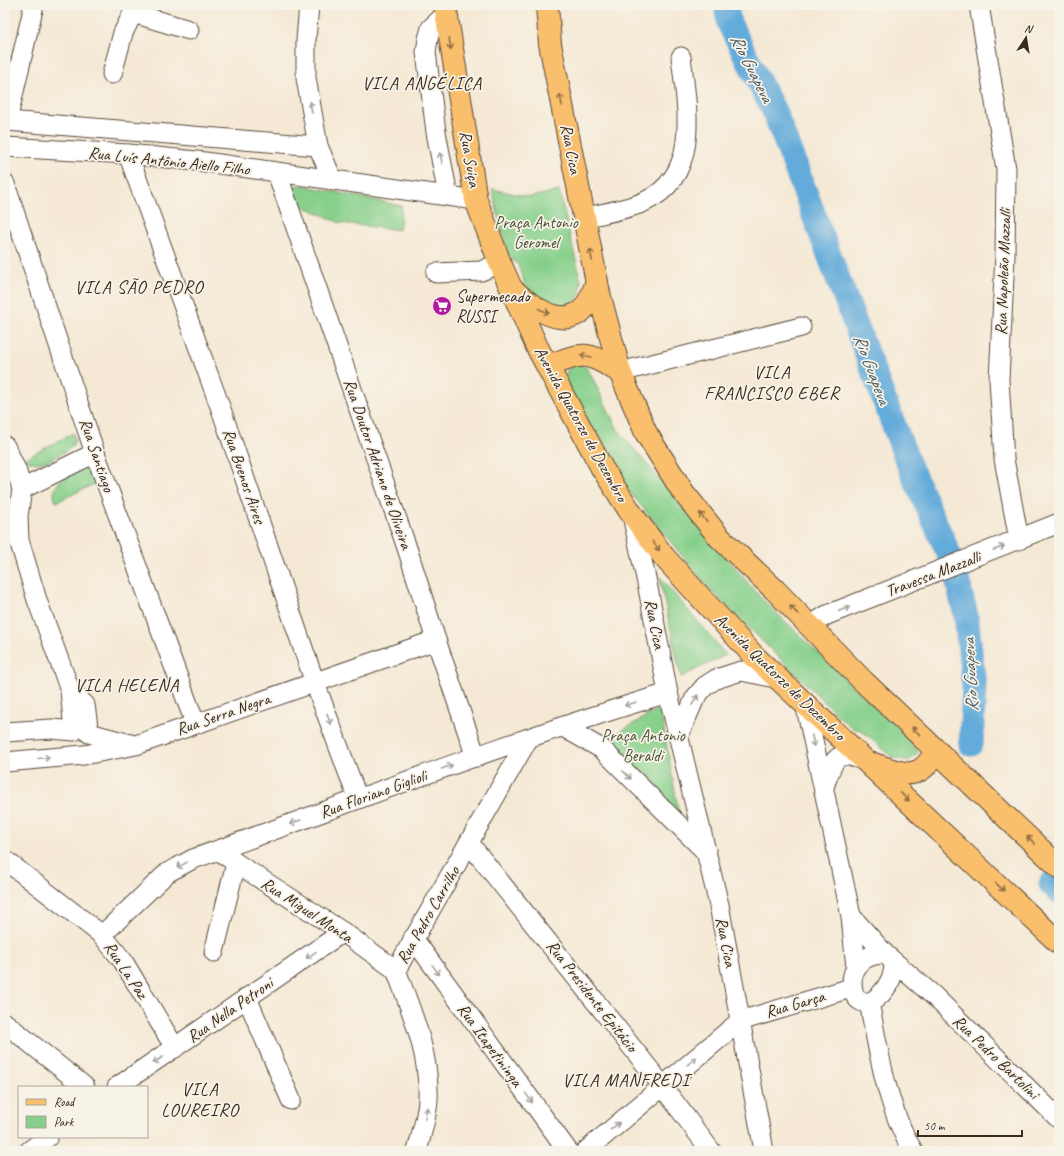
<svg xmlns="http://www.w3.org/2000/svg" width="1064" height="1156" viewBox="0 0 1064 1156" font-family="Caveat,sans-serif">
  <rect width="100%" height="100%" fill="#f7f3e8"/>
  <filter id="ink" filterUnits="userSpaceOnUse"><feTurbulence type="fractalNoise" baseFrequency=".025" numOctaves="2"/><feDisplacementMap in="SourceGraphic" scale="8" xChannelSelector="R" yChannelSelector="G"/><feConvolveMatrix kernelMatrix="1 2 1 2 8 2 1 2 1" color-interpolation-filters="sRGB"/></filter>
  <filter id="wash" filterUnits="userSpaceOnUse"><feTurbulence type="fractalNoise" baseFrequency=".012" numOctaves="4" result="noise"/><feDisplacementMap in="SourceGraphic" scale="16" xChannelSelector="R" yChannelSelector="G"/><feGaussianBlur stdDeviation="0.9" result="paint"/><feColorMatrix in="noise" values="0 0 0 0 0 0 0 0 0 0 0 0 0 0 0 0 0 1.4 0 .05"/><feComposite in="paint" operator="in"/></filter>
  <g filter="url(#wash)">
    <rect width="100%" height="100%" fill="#f5e9d5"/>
    <g fill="#87d08b" stroke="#617d54">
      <path d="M301 185 402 206 399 230 340 223 288 199V192L293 187Z"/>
      <path d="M492 189 530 197 559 191 581 281 580 293 574 305 555 307 537 297 526 287 518 265 507 253Z"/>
      <path d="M577 363 588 369 618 430 761 598 877 709 911 738 918 753 908 761 892 757 861 730 854 729 845 722 709 589 625 486 565 383 567 370Z"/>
      <path d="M73 433 75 440 71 448 49 461 36 463 24 459Z"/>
      <path d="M90 459 101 481 56 502C46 483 77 468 90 459Z"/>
      <path d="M6 486 8 523 5 524V487Z"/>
      <path d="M659 576 726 655 681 677Z"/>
      <path d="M660 708 679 814 606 740Z"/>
    </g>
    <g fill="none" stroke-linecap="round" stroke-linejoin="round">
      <g stroke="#63abda" stroke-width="25">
        <path d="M726 5 729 23 775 113 909 465 953 563 966 616 974 686 971 744"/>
        <path d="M1051 884 1059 891"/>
      </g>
    </g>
  </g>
  <g filter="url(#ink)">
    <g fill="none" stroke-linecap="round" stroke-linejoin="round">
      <g stroke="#574739" stroke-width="21">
        <g id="minor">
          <path d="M34 5 7 121 318 146"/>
          <path d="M133 5V13L189 30"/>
          <path d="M309 5 306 40V78L318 146 333 181"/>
          <path d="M979 5 1006 169 1005 255 999 380 1004 459 1019 540"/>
          <path d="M446 14 431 28 428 39 426 52 436 132 448 196"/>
          <path d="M112 74 123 33 133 13"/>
          <path d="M5 147 128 154 205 162 476 200"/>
          <path d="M128 154 222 412 315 683 358 799"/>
          <path d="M277 173 407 548 436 640 476 757"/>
          <path d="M5 184 95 453 195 723"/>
          <path d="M584 218C603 213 630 209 646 201 701 175 687 107 681 57"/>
          <path d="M436 273 481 271 500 263"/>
          <path d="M620 372 801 327"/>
          <path d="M5 446 16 469 22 489"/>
          <path d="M632 515 647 583 668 693 719 905 764 1151"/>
          <path d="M809 626 827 615 1059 523"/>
          <path d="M70 690 85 705 89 733 130 744"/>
          <path d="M805 703 851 916 856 968"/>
          <path d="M563 727 602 749 705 851"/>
          <path d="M5 732 52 729 74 731 70 690 37 600 19 540 18 516 22 489 95 453"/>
          <path d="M679 735 695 698 705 686 716 679 741 671 776 678"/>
          <path d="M5 762 84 755 136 745 436 640"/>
          <path d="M824 787C834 759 835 747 867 762"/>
          <path d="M469 843 654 1075 711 1151"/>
          <path d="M218 850 236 863 343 932 396 970"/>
          <path d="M5 860 102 935 123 961 175 1048"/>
          <path d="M851 916 885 954"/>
          <path d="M102 935 167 873 193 859C351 803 507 741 668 693"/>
          <path d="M413 938 568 1151"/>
          <path d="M214 952 236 863"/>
          <path d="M894 964C894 976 889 985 881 994 850 1027 834 953 885 954L934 996 1059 1119"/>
          <path d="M247 998 291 1100"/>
          <path d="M869 1002C879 1052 886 1106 913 1151"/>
          <path d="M5 1023 85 1087"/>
          <path d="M117 1087 343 932"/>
          <path d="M29 1151 48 1137"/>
          <path d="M417 1151C421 1135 427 1117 428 1100 430 1054 412 1013 396 970L528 739"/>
          <path d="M586 1151 740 1021 851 988"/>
        </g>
      </g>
      <g stroke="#574739" stroke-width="24">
        <g id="major">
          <path d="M445 5 476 200 500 263 537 347 602 468 631 513 664 557 754 656 1059 943"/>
          <path d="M547 5 550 44 599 293 620 372 646 433 683 492 719 537 775 590 864 682 1059 867"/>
          <path d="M513 290C529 304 558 328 580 312 589 306 593 291 597 282"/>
          <path d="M548 366C586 351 586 352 620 372"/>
          <path d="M874 764C902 774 921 783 936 750"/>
        </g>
      </g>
      <use href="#minor" stroke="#fff" stroke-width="19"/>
      <use href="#major" stroke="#f9bf6d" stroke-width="22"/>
    </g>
    <defs><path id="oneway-shaft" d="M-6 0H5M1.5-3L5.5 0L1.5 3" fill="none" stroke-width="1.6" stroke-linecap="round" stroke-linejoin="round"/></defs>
    <g stroke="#906d42">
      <use href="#oneway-shaft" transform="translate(450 44) rotate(82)"/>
      <use href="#oneway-shaft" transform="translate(561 100) rotate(-101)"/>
      <use href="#oneway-shaft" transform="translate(591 255) rotate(-101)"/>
      <use href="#oneway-shaft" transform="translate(544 311) rotate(23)"/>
      <use href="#oneway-shaft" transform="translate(586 356) rotate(-171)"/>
      <use href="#oneway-shaft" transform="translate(703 517) rotate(-128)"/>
      <use href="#oneway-shaft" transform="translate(656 546) rotate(53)"/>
      <use href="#oneway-shaft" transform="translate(794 610) rotate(-133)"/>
      <use href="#oneway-shaft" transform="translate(916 731) rotate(-136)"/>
      <use href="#oneway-shaft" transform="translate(905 797) rotate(44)"/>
      <use href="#oneway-shaft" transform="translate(1031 840) rotate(-137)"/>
      <use href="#oneway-shaft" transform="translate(1000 887) rotate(44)"/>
    </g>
    <g stroke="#a79f9a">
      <use href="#oneway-shaft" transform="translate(311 107) rotate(-100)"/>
      <use href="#oneway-shaft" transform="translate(441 158) rotate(-101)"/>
      <use href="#oneway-shaft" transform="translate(999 548) rotate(-22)"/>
      <use href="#oneway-shaft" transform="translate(844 609) rotate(-21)"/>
      <use href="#oneway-shaft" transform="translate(695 700) rotate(-59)"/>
      <use href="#oneway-shaft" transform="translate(630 704) rotate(163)"/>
      <use href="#oneway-shaft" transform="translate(329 719) rotate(70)"/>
      <use href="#oneway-shaft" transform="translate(813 741) rotate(78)"/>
      <use href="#oneway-shaft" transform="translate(44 758) rotate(-5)"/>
      <use href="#oneway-shaft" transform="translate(447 767) rotate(-20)"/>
      <use href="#oneway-shaft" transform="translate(627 775) rotate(45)"/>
      <use href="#oneway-shaft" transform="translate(295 822) rotate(160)"/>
      <use href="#oneway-shaft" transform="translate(182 865) rotate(151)"/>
      <use href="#oneway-shaft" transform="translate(311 955) rotate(146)"/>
      <use href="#oneway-shaft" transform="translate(436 970) rotate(54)"/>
      <use href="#oneway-shaft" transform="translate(158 1060) rotate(147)"/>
      <use href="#oneway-shaft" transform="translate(692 1061) rotate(-40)"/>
      <use href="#oneway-shaft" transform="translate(529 1098) rotate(54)"/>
      <use href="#oneway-shaft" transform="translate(426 1113) rotate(-78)"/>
      <use href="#oneway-shaft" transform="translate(615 1126) rotate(-40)"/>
    </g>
  </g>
  <defs>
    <g id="supermarket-disc" transform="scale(1)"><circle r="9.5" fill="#b5179e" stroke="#f7f3e8"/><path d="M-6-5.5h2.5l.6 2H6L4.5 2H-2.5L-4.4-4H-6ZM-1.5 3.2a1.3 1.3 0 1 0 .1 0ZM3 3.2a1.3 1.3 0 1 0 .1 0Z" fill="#fff"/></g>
  </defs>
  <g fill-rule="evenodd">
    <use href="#supermarket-disc" x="442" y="306"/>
  </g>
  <g text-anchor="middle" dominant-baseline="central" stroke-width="3.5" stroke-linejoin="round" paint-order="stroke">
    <g font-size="17" fill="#3b2a1e" stroke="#f7f3e8">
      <text transform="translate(571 149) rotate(79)">Rua Cica</text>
      <text transform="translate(470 159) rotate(80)">Rua Suiça</text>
      <text transform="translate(169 161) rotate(6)">Rua Luís Antônio Aiello Filho</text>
      <text transform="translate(1003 272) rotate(-88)">Rua Napoleão Mazzalli</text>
      <text transform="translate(581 424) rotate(61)">Avenida Quatorze de Dezembro</text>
      <text transform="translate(97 455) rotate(71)">Rua Santiago</text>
      <text transform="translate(378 464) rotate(71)">Rua Doutor Adriano de Oliveira</text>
      <text transform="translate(244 476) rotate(71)">Rua Buenos Aires</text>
      <text transform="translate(933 574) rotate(-21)">Travessa Mazzalli</text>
      <text transform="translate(655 624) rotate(79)">Rua Cica</text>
      <text transform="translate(780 677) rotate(44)">Avenida Quatorze de Dezembro</text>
      <text transform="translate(223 714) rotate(-19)">Rua Serra Negra</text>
      <text transform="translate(373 794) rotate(-20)">Rua Floriano Giglioli</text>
      <text transform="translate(307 910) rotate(33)">Rua Miguel Monta</text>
      <text transform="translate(428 915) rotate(-60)">Rua Pedro Carrilho</text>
      <text transform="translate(726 942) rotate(79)">Rua Cica</text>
      <text transform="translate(126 970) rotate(56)">Rua La Paz</text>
      <text transform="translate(592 996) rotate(52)">Rua Presidente Epitácio</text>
      <text transform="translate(795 1004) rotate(-16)">Rua Garça</text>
      <text transform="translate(230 1010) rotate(-35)">Rua Nella Petroni</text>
      <text transform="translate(490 1045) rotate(54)">Rua Itapetininga</text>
      <text transform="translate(996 1057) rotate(44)">Rua Pedro Bartolini</text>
    </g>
    <g font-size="17" fill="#4e5439" stroke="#f7f3e8">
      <text x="536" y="222">Praça Antonio<tspan x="536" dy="20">Geromel</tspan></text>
      <text x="643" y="735">Praça Antonio<tspan x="643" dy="20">Beraldi</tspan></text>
    </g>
    <g font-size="17" fill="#3b2a1e" stroke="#f7f3e8" text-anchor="start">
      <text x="456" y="296">Supermecado<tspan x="456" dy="20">RUSSI</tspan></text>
    </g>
    <g font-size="18" font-style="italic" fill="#495760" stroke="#f7f3e8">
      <text transform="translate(752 68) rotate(63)">Rio Guapeva</text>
      <text transform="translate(872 369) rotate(69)">Rio Guapeva</text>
      <text transform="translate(970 675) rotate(-93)">Rio Guapeva</text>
    </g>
    <g font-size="18" letter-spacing="1" fill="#3b2a1e" stroke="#f7f3e8">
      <text x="422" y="83">VILA ANGÉLICA</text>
      <text x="139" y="287">VILA SÃO PEDRO</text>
      <text x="772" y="372">VILA<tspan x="772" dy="21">FRANCISCO EBER</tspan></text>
      <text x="127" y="685">VILA HELENA</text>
      <text x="626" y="1080">VILA MANFREDI</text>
      <text x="200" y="1089">VILA<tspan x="200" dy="21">LOUREIRO</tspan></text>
    </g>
  </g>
  <rect width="1064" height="1156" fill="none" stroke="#f7f3e8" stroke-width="20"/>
  <rect x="18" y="1086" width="130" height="52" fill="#f7f3e8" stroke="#aca397"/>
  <rect x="26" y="1099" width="20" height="6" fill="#f9bf6d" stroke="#aca397"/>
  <text x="54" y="1106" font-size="12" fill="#3b2a1e">Road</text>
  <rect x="26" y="1116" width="20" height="12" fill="#87d08b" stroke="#aca397"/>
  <text x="54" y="1126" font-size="12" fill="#3b2a1e">Park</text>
  <g transform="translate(1026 38) rotate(12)" stroke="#f7f3e8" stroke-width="3" paint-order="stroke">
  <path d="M0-3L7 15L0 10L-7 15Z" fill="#3b2a1e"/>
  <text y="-6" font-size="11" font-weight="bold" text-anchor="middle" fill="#3b2a1e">N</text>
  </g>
  <path d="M918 1130v6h104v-6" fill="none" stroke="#3b2a1e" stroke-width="2"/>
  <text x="924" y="1130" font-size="12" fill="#3b2a1e" stroke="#f7f3e8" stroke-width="3" paint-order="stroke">50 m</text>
</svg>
